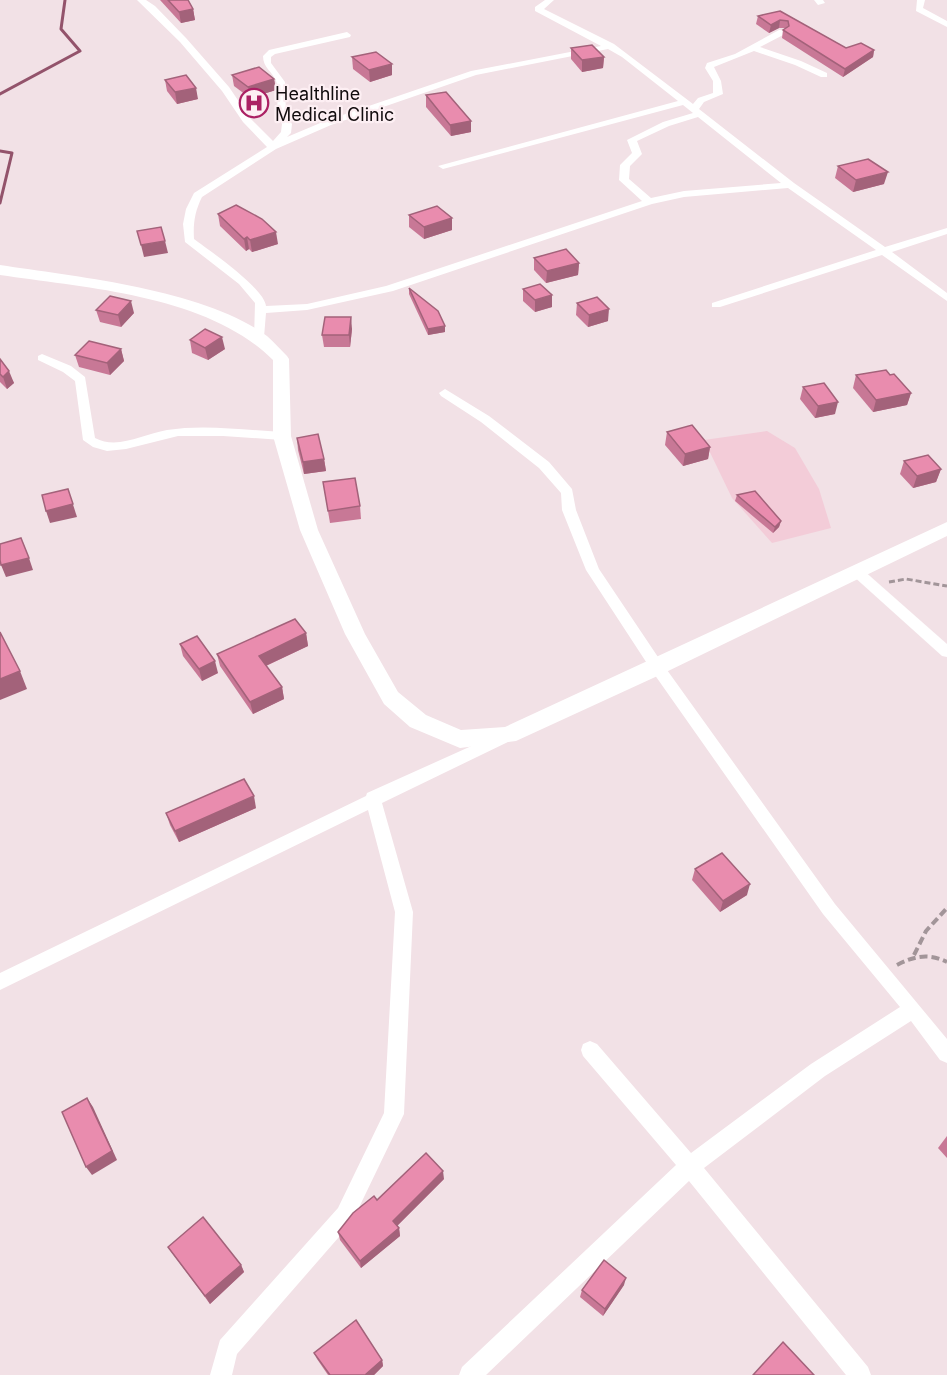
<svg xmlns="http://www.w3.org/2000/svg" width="947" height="1375" viewBox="0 0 947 1375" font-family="Inter,sans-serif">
  <rect width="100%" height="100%" fill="#f2e1e6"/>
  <path fill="#f3ccd8" d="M767 431 795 448 819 489 831 528 772 543 732 498 704 440Z"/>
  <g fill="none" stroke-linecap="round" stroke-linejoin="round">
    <g stroke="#93536b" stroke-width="3">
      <path d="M0 94 80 51 61 29 65 0"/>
      <path d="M0 151 12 153 0 203"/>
    </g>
    <path stroke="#a29599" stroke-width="3" stroke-dasharray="6 3" stroke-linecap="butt" d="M889 582 906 579 947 586"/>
    <g stroke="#a29599" stroke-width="4" stroke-dasharray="8 4" stroke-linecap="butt">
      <path d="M914 955 926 931 947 908"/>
      <path d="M897 965C914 956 929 953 947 962"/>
    </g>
    <g fill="#fff" fill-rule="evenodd">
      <path d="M137 0H146L155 6 186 38 229 87 250 118 273 141 281 132 282 124C272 108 282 96 276 81 272 71 263 68 263 56L269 50 347 32 351 35 350 37 275 54 271 57V63L285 82 286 115 292 124 291 133 287 137 325 121 471 71 601 46 535 11V7L545 0H554L544 9 614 44 693 104 698 98 713 93V81L705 68 707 63 735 54 779 30H785V34L760 47 801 61 827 73V77H821L795 65 754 51 714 67 721 81 723 94 704 102 699 109 794 183 885 247 947 228V234L892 252 947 293V301L882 255 720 307H712V303L876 250 788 188 684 197 652 204 393 291 307 310 266 313 264 337 262 339H254L255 303 239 284 185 242 183 224 186 209 194 193 267 147 243 122 222 91 180 42ZM608 49 622 57 678 101 438 166 443 169 683 105 693 113 663 122 627 140 632 153 620 165 619 180 642 201 386 286 307 304 266 306C264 288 210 251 194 239 193 223 195 211 202 197L276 149 331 125 476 75ZM698 117 781 183 684 191 651 198 629 179 630 166 642 154 637 141 669 126Z"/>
      <path d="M814 0H823L825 3 818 5Z"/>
      <path d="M917 0H925L923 8 947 21V27L916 11Z"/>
      <path d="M42 354 71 366 85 377 95 438C118 450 143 434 167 430 204 424 244 430 282 432L288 436 282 440 223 436H178L126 449 107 451 93 447 83 440 75 381 63 372 38 360V356Z"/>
      <path d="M445 389 489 416 549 462 572 489 576 510 599 569 662 663 835 904 947 1039V1063L940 1060 911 1021 825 1076 704 1168 868 1367 871 1375H846L689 1181 486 1375H459L462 1367 676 1165 583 1056 581 1050 583 1044 590 1041 597 1044 691 1153 811 1064 900 1007 823 914 652 671 586 570 562 510 561 493 539 468 481 422 441 396 439 393Z"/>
      <path d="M857 567 862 569 947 644V657L942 656 852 575 850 572Z"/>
      <path d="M507 730 512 732 515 736 512 740 382 803 413 912 404 1114 352 1222 237 1354 232 1375H210L220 1340 338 1208 384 1113 395 912 368 810 0 990V973L366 796 367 793Z"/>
    </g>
    <path fill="#fff" fill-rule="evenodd" d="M0 265C78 277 203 289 267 336 274 342 280 349 287 356L289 359 291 436 318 530 365 634 398 692 426 715 461 730 505 727 947 522V536L664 673 516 741 460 748 410 727 384 704 345 634 300 530 273 436V360C208 295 87 288 0 275Z"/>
  </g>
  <g fill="#c87896">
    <path d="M160 0H188L193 9 195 20 181 23Z"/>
    <path d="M780 11 846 48 874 50 873 57 843 77 782 38 783 30 786 28H779L769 33 756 24 758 16Z"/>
    <path d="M571 48 604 57 603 68 582 72 571 59Z"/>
    <path d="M352 57 392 75 370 82 353 69Z"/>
    <path d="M232 75 274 79 276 90 250 98 234 86Z"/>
    <path d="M165 80 198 99 177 104 167 91Z"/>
    <path d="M426 95 471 121V132L451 136 426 107Z"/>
    <path d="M838 166 884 184 853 192 835 178Z"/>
    <path d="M218 214 278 244 252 252 249 249 246 251 220 226Z"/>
    <path d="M409 215 452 218V230L424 239 409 227Z"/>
    <path d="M534 258 579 263 578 275 546 283 534 270Z"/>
    <path d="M409 288 445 332 428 335 409 294Z"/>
    <path d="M523 289 552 307 535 312 523 301Z"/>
    <path d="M577 303 608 321 588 327 576 315Z"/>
    <path d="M96 310 134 313 121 327 100 322Z"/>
    <path d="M352 329 350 347H324L322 335Z"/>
    <path d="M190 340 225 349 208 360 192 353Z"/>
    <path d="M121 349 124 361 110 375 79 367 75 355Z"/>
    <path d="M0 359 14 383 7 389 0 382Z"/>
    <path d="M856 375H890L911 393 907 405 873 412 853 388Z"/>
    <path d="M803 387 835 414 815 418 800 399Z"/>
    <path d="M667 432 710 447 708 459 683 466 665 445Z"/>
    <path d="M297 438 324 459 326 471 304 474 298 450Z"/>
    <path d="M904 461 941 469 936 482 913 488 900 474Z"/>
    <path d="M323 482 360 506 361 519 330 523Z"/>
    <path d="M737 495 781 521 779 527 773 533 735 501Z"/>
    <path d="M306 633 308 646 266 666 282 687 284 699 253 714 220 666 217 654Z"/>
    <path d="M180 644 218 673 202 681 183 656Z"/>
    <path d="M256 808 179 842 170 825 166 813Z"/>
    <path d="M695 869 747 895 720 912 692 880Z"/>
    <path d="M947 1136V1158L938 1148Z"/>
    <path d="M444 1179 397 1226 399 1228 400 1236 361 1268 340 1240 338 1232 377 1200Z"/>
    <path d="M168 1247 241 1265 244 1272 210 1304 173 1254Z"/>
    <path d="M624 1285 603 1316 580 1297 582 1290Z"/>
    <path d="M314 1353 382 1360 383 1366 374 1375H328L317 1359Z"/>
  </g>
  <g fill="#a3627a">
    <path d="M193 9 195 20 181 23 179 12Z"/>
    <path d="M780 20 779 28 769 33 771 25Z"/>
    <path d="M874 50 873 57 843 77 845 69Z"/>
    <path d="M604 57 603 68 582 72V60Z"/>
    <path d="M392 64V75L370 82 369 70Z"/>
    <path d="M274 79 276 90 250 98 248 87Z"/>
    <path d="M196 88 198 99 177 104 175 92Z"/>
    <path d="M471 121V132L451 136 450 125Z"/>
    <path d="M888 172 884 184 853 192 856 180Z"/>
    <path d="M452 218V230L424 239V227Z"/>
    <path d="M276 232 278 244 252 252 250 240Z"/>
    <path d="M247 237 249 249 246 251 244 239Z"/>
    <path d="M165 241 168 253 144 257 141 245Z"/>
    <path d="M579 263 578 275 546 283 547 271Z"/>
    <path d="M552 295V307L535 312V300Z"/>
    <path d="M131 301 134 313 121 327 118 315Z"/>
    <path d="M609 309 608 321 588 327 589 315Z"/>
    <path d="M351 317 352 329 350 347 349 335Z"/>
    <path d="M445 326V332L428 335V329Z"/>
    <path d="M222 337 225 349 208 360 205 348Z"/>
    <path d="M121 349 124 361 110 375 107 363Z"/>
    <path d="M9 371 14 383 7 389 3 377Z"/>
    <path d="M911 393 907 405 873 412 876 400Z"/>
    <path d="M838 402 835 414 815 418 818 406Z"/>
    <path d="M710 447 708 459 683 466 685 454Z"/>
    <path d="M324 459 326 471 304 474 303 462Z"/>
    <path d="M941 469 936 482 913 488 917 476Z"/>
    <path d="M68 489 77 517 50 523 46 511Z"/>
    <path d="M781 521 779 527 773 533 775 527Z"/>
    <path d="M29 558 33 570 6 577 1 565Z"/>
    <path d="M306 633 308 646 261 668 259 656Z"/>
    <path d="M215 661 218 673 202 681 199 669Z"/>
    <path d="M20 671 27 689 0 700V679Z"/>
    <path d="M282 687 284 699 253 714 250 702Z"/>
    <path d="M254 796 256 808 179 842 175 831Z"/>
    <path d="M750 884 747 895 720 912 723 901Z"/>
    <path d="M87 1098 93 1107 117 1160 92 1175 86 1167Z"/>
    <path d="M443 1171 444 1179 394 1229 393 1221Z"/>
    <path d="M399 1228 400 1236 361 1268 360 1261Z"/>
    <path d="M241 1265 244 1272 210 1304 205 1296Z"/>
    <path d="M626 1278 624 1285 603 1316 605 1309Z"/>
    <path d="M382 1360 383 1366 374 1375H365Z"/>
  </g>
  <g fill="#e98cae" stroke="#a3627a" stroke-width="1.5">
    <path d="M168 0H188L193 9 179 12Z"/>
    <path d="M780 11 846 48 861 43 874 50 845 69 783 30 789 26 788 21 780 20 771 25 758 16Z"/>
    <path d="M592 45 604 57 582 60 571 48Z"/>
    <path d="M376 52 392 64 369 70 352 57Z"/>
    <path d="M259 67 274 79 248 87 232 75Z"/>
    <path d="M186 75 196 88 175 92 165 80Z"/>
    <path d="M446 92 471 121 450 125 426 95Z"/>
    <path d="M868 159 888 172 856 180 838 166Z"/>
    <path d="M236 205 262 219 276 232 250 240 247 237 244 239 218 214Z"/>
    <path d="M437 206 452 218 424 227 409 215Z"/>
    <path d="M161 227 165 241 141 245 137 231Z"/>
    <path d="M566 249 579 263 547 271 534 258Z"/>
    <path d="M540 284 552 295 535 300 523 289Z"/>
    <path d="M409 288 438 311 445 326 428 329Z"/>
    <path d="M110 296 131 301 118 315 96 310Z"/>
    <path d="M597 297 609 309 589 315 577 303Z"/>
    <path d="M325 317H351L349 335H322Z"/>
    <path d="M205 329 222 337 205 348 190 340Z"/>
    <path d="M89 341 121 349 107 363 75 355Z"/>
    <path d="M0 359 9 371 3 377 0 374Z"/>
    <path d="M886 370 890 375 894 374 911 393 876 400 856 375Z"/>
    <path d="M824 383 838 402 818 406 803 387Z"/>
    <path d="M692 425 710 447 685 454 667 432Z"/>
    <path d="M318 434 324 459 303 462 297 438Z"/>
    <path d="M928 455 941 469 917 476 904 461Z"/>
    <path d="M355 478 360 506 328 511 323 482Z"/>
    <path d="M68 489 73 504 46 511 42 495Z"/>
    <path d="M755 491 781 521 775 527 737 495Z"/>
    <path d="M21 538 29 558 1 565 0 560V544Z"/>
    <path d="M295 619 306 633 259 656 282 687 250 702 217 654Z"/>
    <path d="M0 632 20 671 0 679Z"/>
    <path d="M197 636 215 661 199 669 180 644Z"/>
    <path d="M244 779 254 796 175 831 166 813Z"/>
    <path d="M722 853 750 884 723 901 695 869Z"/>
    <path d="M87 1098 112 1151 86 1167 62 1112Z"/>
    <path d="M426 1153 443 1171 393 1221 399 1228 360 1261 338 1232 353 1213 374 1196 377 1200Z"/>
    <path d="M203 1217 241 1265 205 1296 168 1247Z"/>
    <path d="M604 1260 626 1278 605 1309 582 1290Z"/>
    <path d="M356 1320 382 1360 365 1375H330L314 1353Z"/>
    <path d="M783 1342 814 1375H753Z"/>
  </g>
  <defs>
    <g id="hospital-ring" transform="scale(1.5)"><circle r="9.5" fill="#fdeff3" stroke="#ab2164" stroke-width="1.5"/><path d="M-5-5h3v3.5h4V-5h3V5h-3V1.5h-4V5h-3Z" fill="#ab2164"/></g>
  </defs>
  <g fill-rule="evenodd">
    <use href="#hospital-ring" x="254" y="103"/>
  </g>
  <g text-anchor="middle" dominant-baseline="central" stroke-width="4.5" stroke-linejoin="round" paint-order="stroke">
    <g font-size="18" fill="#110b0d" stroke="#fdeff3" text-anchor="start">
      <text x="275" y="93">Healthline<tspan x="275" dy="21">Medical Clinic</tspan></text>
    </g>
  </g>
</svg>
